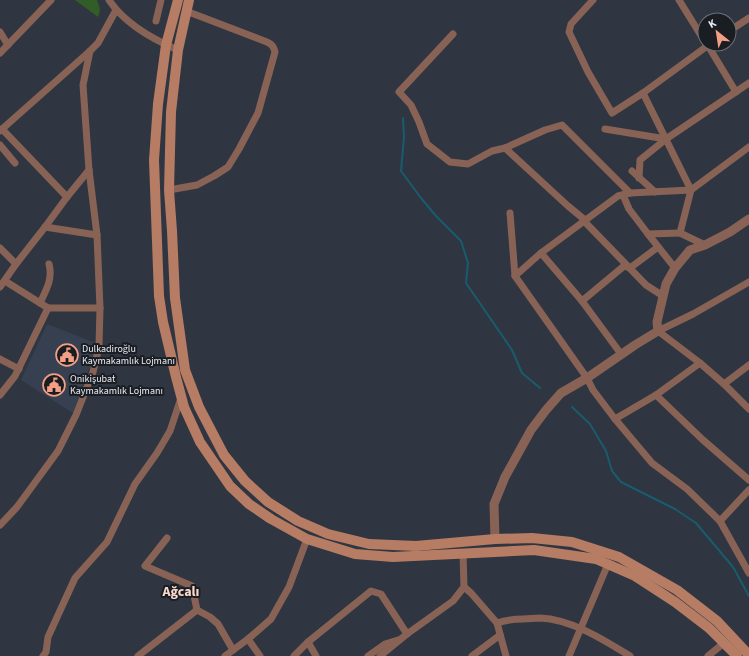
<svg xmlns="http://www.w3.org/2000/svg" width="749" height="656" viewBox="0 0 749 656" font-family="'Source Sans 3',sans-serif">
  <rect width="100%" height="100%" fill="#2f3641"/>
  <path fill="#364050" d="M47 324 98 344 73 413 21 380Z"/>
  <path fill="#325d26" d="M75 0H97C100 8 101 9 98 17Z"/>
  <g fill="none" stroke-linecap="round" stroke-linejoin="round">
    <g stroke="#185c6e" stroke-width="2">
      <path d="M403 118 404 137 401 171 421 198 436 216 461 241 468 263 466 283 512 350 522 373 540 388"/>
      <path d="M572 407 590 424 606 451 612 471 621 482 675 509 696 523 733 567 749 596"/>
    </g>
    <g stroke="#886355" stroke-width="7">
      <path d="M109 0C125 24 152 39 178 50"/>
      <path d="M593 0 571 24 569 32 588 72 612 113 643 93 710 44"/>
      <path d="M679 0 705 42"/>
      <path d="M156 21 161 0"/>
      <path d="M729 31 749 18"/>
      <path d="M0 32 8 45"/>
      <path d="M453 34 399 92 411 105 419 122 427 144 450 162 468 164 492 151 505 148 545 130 562 125 630 193"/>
      <path d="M707 44 736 92"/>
      <path d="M0 53 51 0"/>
      <path d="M643 93 691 190 680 233 705 245"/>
      <path d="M2 129 67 197 45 227 16 264"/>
      <path d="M605 129 666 139"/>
      <path d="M0 131 90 51 98 43 116 10"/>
      <path d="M0 145 15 163"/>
      <path d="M505 148 568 206 585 220"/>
      <path d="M632 171 655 192"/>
      <path d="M639 178 640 160 666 139 749 83"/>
      <path d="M169 190 197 185 214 176 228 167 239 149 258 113 275 52C274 47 272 44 267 42L186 11"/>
      <path d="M623 195 629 209 648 234 680 233"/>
      <path d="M67 197 89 170"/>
      <path d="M510 213 515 276 587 378 593 390 615 419 652 463 687 489 720 521 749 573"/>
      <path d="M584 221 646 285 663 296"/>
      <path d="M45 227 97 235"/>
      <path d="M648 234 675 268"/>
      <path d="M0 248 16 264 0 287"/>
      <path d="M541 253 582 301 621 354"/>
      <path d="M515 276 541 253 618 196 630 193 691 190 749 147"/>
      <path d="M749 282 693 314 658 331 700 363 724 384 749 409"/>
      <path d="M582 301 624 266 630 268 658 247"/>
      <path d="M40 303C46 290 53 279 49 264"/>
      <path d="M48 308H100"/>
      <path d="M0 359 19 369"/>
      <path d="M724 384 749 365"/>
      <path d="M0 395 15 376 48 308 5 281"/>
      <path d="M656 395 703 440 749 480"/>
      <path d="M615 419 656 395 700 363"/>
      <path d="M720 521 749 490"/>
      <path d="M0 525 17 507 58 451 76 415 93 372 99 347 100 308 97 235 89 170 83 85 90 51"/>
      <path d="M167 538 145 566 192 586 197 610 210 617 218 624 233 650"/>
      <path d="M464 587 471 593 497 623 506 656"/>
      <path d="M497 623C506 620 514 619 524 619 529 619 534 618 540 618 571 619 604 640 630 656"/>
      <path d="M248 639 260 656"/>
      <path d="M308 642 316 656"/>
      <path d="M43 656 46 652 48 637 75 578 107 542 135 484 157 453 170 431 181 398"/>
      <path d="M138 656 197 610"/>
      <path d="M225 656 248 639 271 619 289 587 307 539"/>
      <path d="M294 656 308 642 371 591 381 594 407 634"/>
      <path d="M368 656 385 644 398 640"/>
      <path d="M380 656 407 634 453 601 464 587 463 553"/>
      <path d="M472 656 500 635"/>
      <path d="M569 656 608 564"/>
      <path d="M708 656 724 643"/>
    </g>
    <path stroke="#886355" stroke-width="9" d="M495 539 494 504 505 477 531 430 546 410 561 393 587 378 635 345 658 331 657 322 666 284 675 268 690 250 705 245 730 232 749 219"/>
    <g stroke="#b67c64" stroke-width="10">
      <path d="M178 0 166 45 158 104 154 160 159 296 163 322 176 377 184 407 200 442 230 486 249 504 271 519 307 539 355 554 393 557 534 550 596 559 635 576 675 602 709 628 737 656"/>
      <path d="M189 0 178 50 171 112 169 190 172 231 175 298 185 370 199 407 224 455 245 481 268 502 298 521 328 534 369 544 416 546 495 539 532 538 572 542 619 557 677 590 717 621 749 655"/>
    </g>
  </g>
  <defs>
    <g id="civic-ring" transform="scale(1.15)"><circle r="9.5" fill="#1a1d22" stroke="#f39f85" stroke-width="1.5"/><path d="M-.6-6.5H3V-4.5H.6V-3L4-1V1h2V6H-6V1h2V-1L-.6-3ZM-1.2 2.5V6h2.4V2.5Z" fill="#f39f85"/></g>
  </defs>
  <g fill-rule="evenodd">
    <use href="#civic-ring" x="67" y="355"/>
    <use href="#civic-ring" x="54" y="385"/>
  </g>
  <g text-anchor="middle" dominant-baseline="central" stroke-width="4" stroke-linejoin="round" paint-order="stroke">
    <g font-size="10" fill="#e8ecf3" stroke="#1a1d22" text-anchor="start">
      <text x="82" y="349">Dulkadiroğlu<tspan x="82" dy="12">Kaymakamlık Lojmanı</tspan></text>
      <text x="70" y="379">Onikişubat<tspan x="70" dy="12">Kaymakamlık Lojmanı</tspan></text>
    </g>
    <g font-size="14" font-weight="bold" fill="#f9d8ce" stroke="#1a1d22">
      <text x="181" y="592">Ağcalı</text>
    </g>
  </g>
  <g transform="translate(717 32) rotate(330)"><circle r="19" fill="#1a1d22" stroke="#6c7076"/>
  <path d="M0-3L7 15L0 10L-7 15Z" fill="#f39f85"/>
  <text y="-6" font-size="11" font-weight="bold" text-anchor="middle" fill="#e8ecf3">K</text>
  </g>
</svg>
